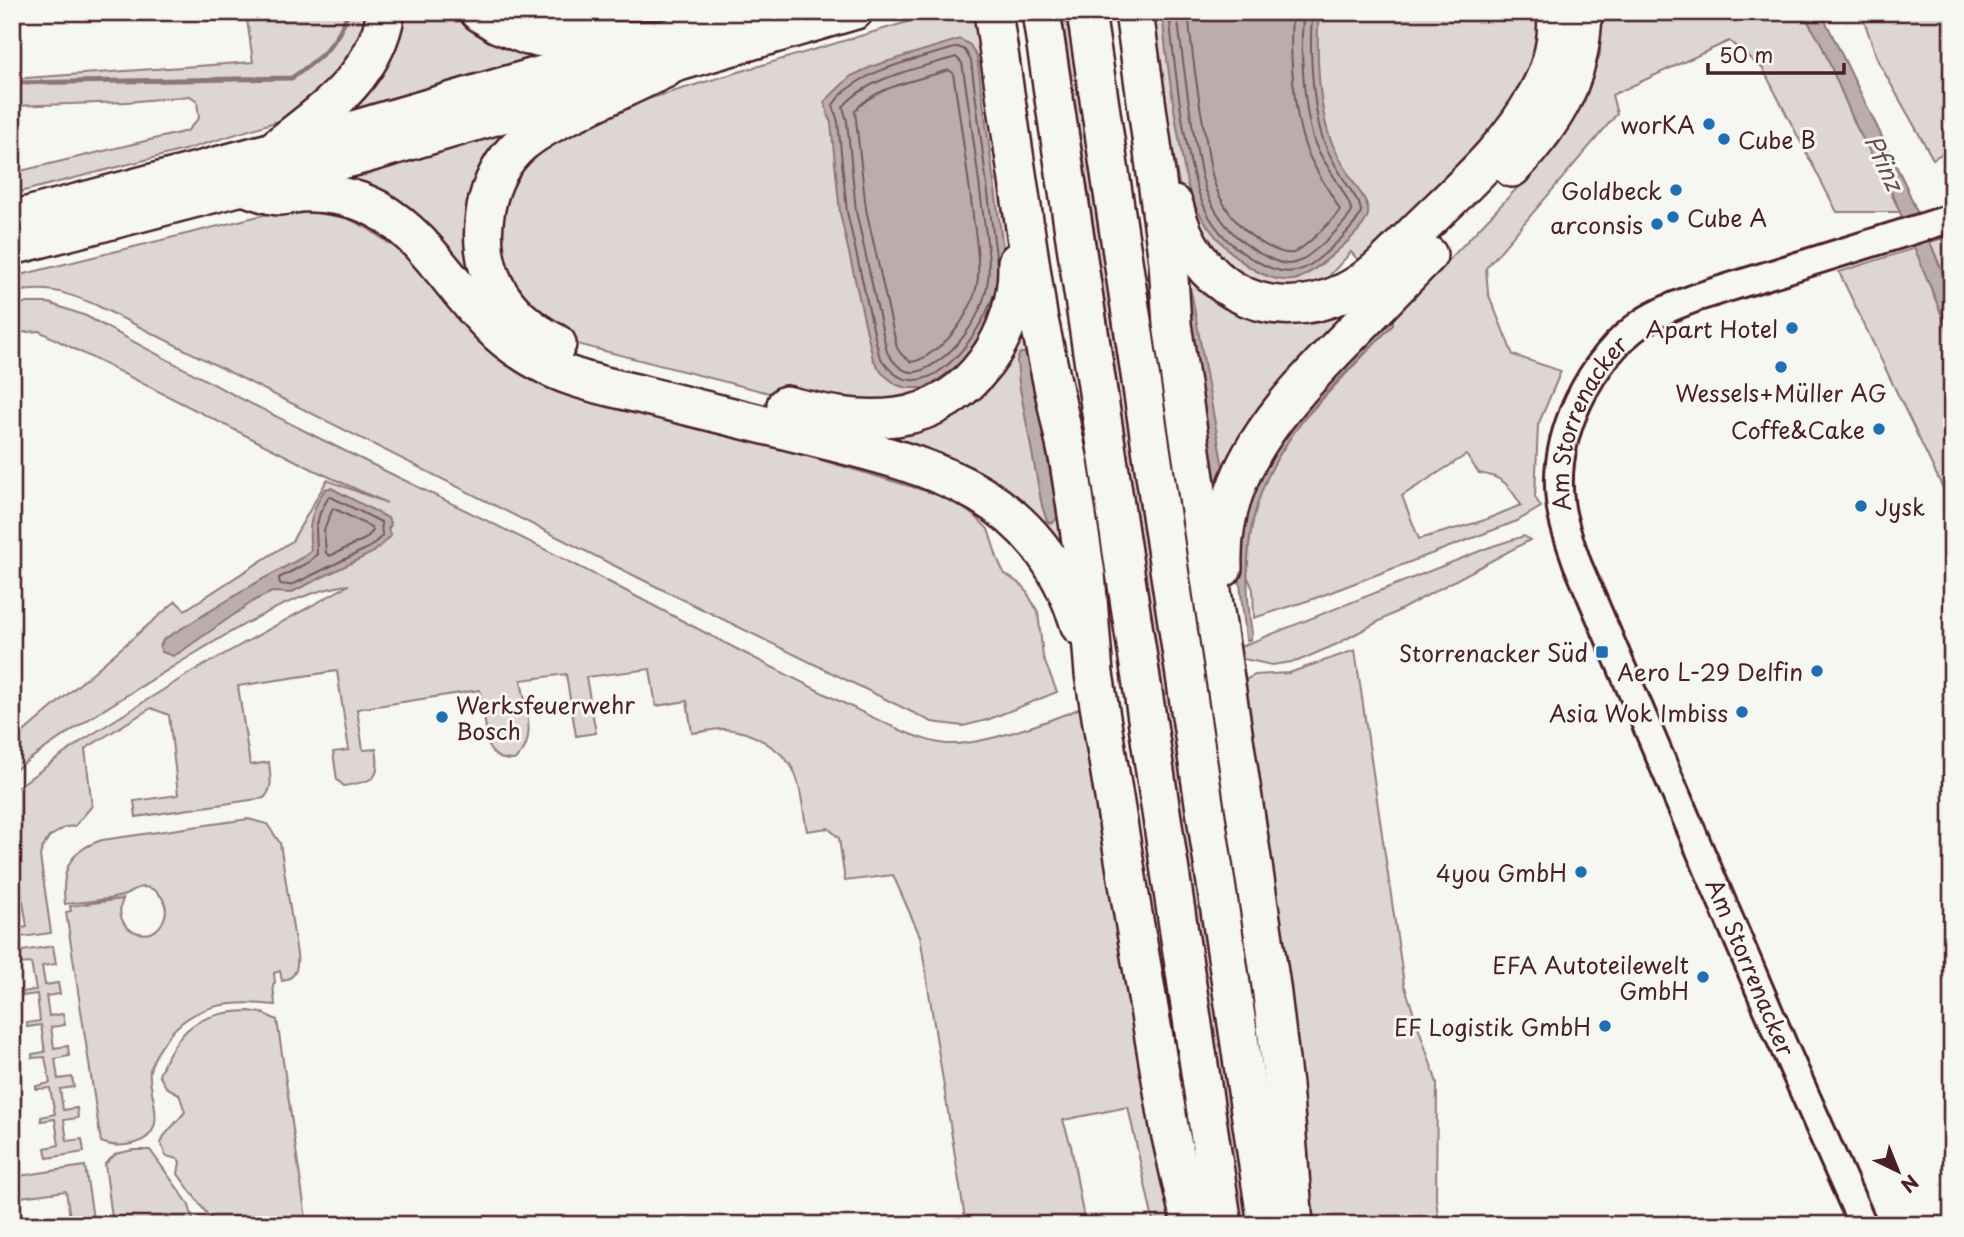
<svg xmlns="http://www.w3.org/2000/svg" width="1964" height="1237" viewBox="0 0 1964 1237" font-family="'Playpen Sans',sans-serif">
  <rect width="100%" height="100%" fill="#f6f6f2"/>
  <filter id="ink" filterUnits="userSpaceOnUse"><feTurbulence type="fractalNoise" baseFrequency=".0143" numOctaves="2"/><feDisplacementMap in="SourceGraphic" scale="14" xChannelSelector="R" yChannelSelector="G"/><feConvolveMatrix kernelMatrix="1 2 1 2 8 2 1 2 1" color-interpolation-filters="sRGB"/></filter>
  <g filter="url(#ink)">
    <g fill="#ddd6d5" stroke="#947a80" stroke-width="2" fill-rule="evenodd">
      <path d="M246 12H377L356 66 288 118 188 149 12 194V173L187 131 199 118 197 101 190 96 127 102 12 106V79L253 62Z"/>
      <path d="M394 12H465L562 49 344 112Z"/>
      <path d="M494 12H676L596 32Z"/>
      <path d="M954 12H977L1009 243 1010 264 1000 319 933 396 832 409 581 345 562 337 536 321 496 258 512 168 594 115 924 17 926 21Z"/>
      <path d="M1066 12 1248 1225H1242L1224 1102 1070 69 1062 15Z"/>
      <path d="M1151 12H1546V30L1515 113 1361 263 1351 252 1312 295 1232 278 1184 207 1169 134Z"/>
      <path d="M1574 12 1400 273 1217 521 1176 241 1248 306 1399 261Z"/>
      <path d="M1601 12H1802L1820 41 1900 212H1837L1763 69 1729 41 1612 95 1617 114 1486 268 1488 293 1513 355 1561 371 1538 425 1535 497 1541 507 1517 521 1313 599 1254 618 1253 589 1247 576 1249 546 1254 511 1266 476 1299 424 1392 325 1393 319 1558 145 1585 100 1600 54ZM1466 455 1479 473C1504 477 1508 484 1521 505L1482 521 1419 539 1402 496Z"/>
      <path d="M1861 12H1952V147L1933 159 1878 61Z"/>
      <path d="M519 129 474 226 562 355 755 408 912 422 1022 299 1080 594 1018 510 566 363 329 182Z"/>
      <path d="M298 210 347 218 367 228 410 258 447 303 758 441 949 498 977 518 988 529 998 560 1004 573 1024 587 1038 612 1043 657 1057 692 987 720 963 726 932 722 649 583 96 305C65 292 46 285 12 293V277L263 215Z"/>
      <path d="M1948 237 1952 244V295L1930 242Z"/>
      <path d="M1915 248 1952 340V507L1839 272Z"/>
      <path d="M24 303H49L86 316C155 353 223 390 293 425 397 478 503 527 607 581 684 622 761 662 839 701 867 714 918 742 947 744 983 746 1052 720 1086 706L1180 1225H1154L1128 1107 1063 1120 1071 1146 1085 1225H966L920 936 893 875 845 881 839 838 828 828 807 831C803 812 802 791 795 773 784 749 750 730 724 729 714 729 702 732 692 733L687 701 656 706 650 669 586 677 596 733 576 736 566 674 521 680C525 706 539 743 514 760 502 760 496 758 489 748L480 690 357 709 363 750 376 749C381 781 374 780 344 786L337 780 333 752 349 750 337 671 238 686 250 765 269 762C270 776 274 788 264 798L136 817 134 801 178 795 169 715 151 708 85 749 92 806 75 826 66 827 49 837 42 849 40 856 51 933 15 938 13 930 27 927 23 901 12 902V899L22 897 19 870H12V867L18 866 12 837V791L83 740 190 673 349 585C291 592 229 633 179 663 122 698 66 732 12 772V742L176 601 185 610 292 541 327 480 387 503 314 470 39 331 16 333 12 337V306Z"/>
      <path d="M1524 536 1530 540 1337 644 1298 661 1272 665 1239 658 1237 648 1490 547Z"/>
      <path d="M1355 650 1404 984 1437 1083 1436 1198 1439 1225H1304L1268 837 1245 680 1255 675 1289 673Z"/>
      <path d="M248 819 267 824 280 843 297 954C298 967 297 978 282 981L280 971 274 973 275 983 273 984 275 1005C232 1000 191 1003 165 1041 159 1050 152 1059 150 1070 148 1087 158 1105 155 1123 151 1146 118 1149 101 1142L66 912 71 911 70 906 123 899C109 930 153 948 164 919 170 905 160 888 144 887 135 887 132 892 125 895 113 900 80 902 65 904 61 871 68 851 102 840Z"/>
      <path d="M53 946 56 964 42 966 45 985 58 983 60 994 46 996 49 1016 63 1014 65 1025 51 1027 54 1048 68 1046 69 1056 55 1059 58 1079 72 1077 74 1087 60 1089 63 1110 77 1108 78 1118 64 1120 67 1141 82 1139 84 1152 47 1158 45 1148 59 1145 55 1119 41 1121V1117L55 1114 50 1088 36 1089V1086L50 1083 45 1057 32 1058V1054L45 1052 41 1025 27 1027V1023L40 1021 37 994 23 996 22 992 36 990 31 963 18 964 16 952Z"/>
      <path d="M249 1011 262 1013 277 1020 307 1225H219L207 1214 178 1174 180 1162 178 1159 166 1156 161 1143 164 1136 185 1112 179 1094 166 1087 159 1075C177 1029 199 1012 249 1011Z"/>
      <path d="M133 1150H150L188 1203 193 1218 192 1225H113L105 1164 116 1154Z"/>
      <path d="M85 1166 94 1225H71L66 1191 12 1198V1177Z"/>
    </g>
    <g fill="#bbadae" stroke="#8e747a" stroke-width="2">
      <path d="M1162 12H1319C1316 48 1318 104 1330 138 1338 160 1353 181 1365 200 1368 207 1370 213 1366 220 1358 235 1309 278 1293 280 1254 283 1215 241 1198 211 1186 191 1184 167 1180 144 1172 100 1166 57 1162 12Z"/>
      <path d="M1802 12H1821L1906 186 1952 295V340L1893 195 1856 126 1820 41Z"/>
      <path d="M960 39 970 45 977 57 1003 249 1004 281 983 336 962 362 938 380 923 388H907L897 385 882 373 873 359 840 213 831 123 824 102 851 76 873 66Z"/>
      <path d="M1182 277 1188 280 1192 296 1224 473 1219 484 1214 480 1212 472Z"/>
      <path d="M1393 319V325C1293 425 1229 481 1252 634L1250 640 1246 641C1244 614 1239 587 1239 561 1239 457 1320 391 1385 321Z"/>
      <path d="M1020 353H1025L1029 361 1057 510V518L1052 524 1047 521 1042 506 1019 383 1017 360Z"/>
      <path d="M331 488 388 518 391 525 388 529 391 536 374 552 290 593 272 592 255 600 179 653 173 656 162 652 160 647 163 640 259 581 305 556 311 550C307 527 312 509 325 489Z"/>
    </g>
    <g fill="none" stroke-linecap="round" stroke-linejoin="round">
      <g stroke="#77585f" stroke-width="2">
        <path d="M1169 12C1173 52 1177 90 1184 129 1195 188 1202 234 1260 263 1277 272 1293 276 1310 265 1322 257 1359 225 1361 211L1359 203C1347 184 1332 163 1324 142 1313 113 1308 43 1313 12"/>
        <path d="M1177 12C1182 55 1187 97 1195 140 1199 160 1201 183 1211 202 1224 228 1244 247 1271 259 1279 263 1289 266 1297 262 1312 256 1344 225 1352 212 1347 192 1325 166 1316 146 1304 117 1299 43 1304 12"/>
        <path d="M1188 12C1192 55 1198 97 1206 140 1209 159 1211 179 1220 197 1231 218 1246 235 1267 246 1274 249 1284 255 1293 253 1304 249 1333 220 1340 210 1329 189 1314 170 1306 148 1294 117 1288 45 1293 12"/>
        <path d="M956 57 962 63C970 111 976 158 982 206 985 230 991 256 988 280 984 315 957 353 925 369 908 378 896 367 887 352L856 211 847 121 843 107C867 77 920 68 956 57Z"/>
        <path d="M949 70 953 73C960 117 966 162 972 207 974 230 980 254 978 277 976 302 958 332 939 347 930 353 922 361 911 362L902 355 897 348 866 209 855 111C873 87 921 79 949 70Z"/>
        <path d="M993 296C979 339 918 422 879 355L847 212 838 122 833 105C855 70 919 59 958 47L965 50 971 61 997 264"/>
        <path d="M329 496 381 522 382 536 370 547 296 583 289 585 280 584 279 578 309 562 317 554 316 528 320 513Z"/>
        <path d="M333 508 371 527 373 531 365 539 330 556 326 553 324 530Z"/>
      </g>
      <path stroke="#8e747a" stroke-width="5" d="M12 83 292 78C321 57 336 47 348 12"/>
      <g stroke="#4a1f2b" stroke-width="32">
        <g id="tertiary">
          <path id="s1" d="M1863 1225 1784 1047 1577 563C1570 542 1562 522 1560 501 1552 435 1590 359 1643 322 1660 311 1679 304 1698 297L1952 218"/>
        </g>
      </g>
      <g stroke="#4a1f2b" stroke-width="38">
        <g id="trunk">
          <path d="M12 218 353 128 751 12"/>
          <path d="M12 248 369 155 856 12"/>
        </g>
      </g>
      <g stroke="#4a1f2b" stroke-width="42">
        <g id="motorway">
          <path d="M479 12 498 24 528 36 558 40H659"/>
          <path d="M993 12 1038 315 1069 462 1086 574 1094 674 1132 908 1170 1132 1191 1225"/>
          <path d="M1041 12 1223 1225"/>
          <path d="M1086 12 1267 1225"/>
          <path d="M1134 12 1168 262 1172 324 1271 986 1283 1085 1294 1225"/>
          <path d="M274 150C323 111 375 78 386 12"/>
          <path d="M1512 168C1557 119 1581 80 1583 12"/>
          <path d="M249 188C258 191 270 196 279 196 286 196 293 194 300 193 325 192 355 197 377 209 426 237 452 288 491 326 508 344 529 357 551 368 580 382 616 388 647 396 704 410 760 424 817 438 938 468 1038 493 1080 626"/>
          <path d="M1174 205C1193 286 1267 329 1345 292 1374 278 1396 252 1418 230 1460 189 1509 147 1537 94 1551 69 1559 41 1556 12"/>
          <path d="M557 344C532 331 508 312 495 286 473 241 483 176 522 143 540 128 562 118 583 108 610 95 637 82 665 69"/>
          <path d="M786 405C822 414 858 422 897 417 972 406 1019 334 1017 262"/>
          <path d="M1223 568C1219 472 1280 407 1342 343 1371 314 1399 284 1428 255"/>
        </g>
      </g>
      <use href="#tertiary" stroke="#f6f6f2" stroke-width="26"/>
      <use href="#trunk" stroke="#f6f6f2" stroke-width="33"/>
      <use href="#motorway" stroke="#f6f6f2" stroke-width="37"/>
    </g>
  </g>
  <g fill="#1f6fb2" stroke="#f6f6f2" stroke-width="2.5">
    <circle cx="1709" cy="124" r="7"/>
    <circle cx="1724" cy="139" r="7"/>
    <circle cx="1676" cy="190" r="7"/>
    <circle cx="1673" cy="217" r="7"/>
    <circle cx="1657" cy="224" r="7"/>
    <circle cx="1792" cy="328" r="7"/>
    <circle cx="1781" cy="367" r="7"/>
    <circle cx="1879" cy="429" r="7"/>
    <circle cx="1861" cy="506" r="7"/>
    <rect x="1595" y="645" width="14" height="14" rx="3.5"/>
    <circle cx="1817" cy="671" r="7"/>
    <circle cx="1742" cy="712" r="7"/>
    <circle cx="442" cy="717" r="7"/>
    <circle cx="1581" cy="872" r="7"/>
    <circle cx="1703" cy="977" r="7"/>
    <circle cx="1605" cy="1026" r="7"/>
  </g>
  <g text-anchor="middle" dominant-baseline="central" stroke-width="6" stroke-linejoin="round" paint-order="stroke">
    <g font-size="23" fill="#4a1f2b" stroke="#f6f6f2" text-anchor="end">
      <text x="1695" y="124">worKA</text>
      <text x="1738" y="139" text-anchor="start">Cube B</text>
      <text x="1662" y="190">Goldbeck</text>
      <text x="1687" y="217" text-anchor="start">Cube A</text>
      <text x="1643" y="224">arconsis</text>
      <text x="1778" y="328">Apart Hotel</text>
      <text x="1781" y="392" text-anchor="middle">Wessels+Müller AG</text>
      <text x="1865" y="429">Coffe&amp;Cake</text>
      <text x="1875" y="506" text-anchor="start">Jysk</text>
      <text x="1588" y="652">Storrenacker Süd</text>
      <text x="1803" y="671">Aero L-29 Delfin</text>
      <text x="456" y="704" text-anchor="start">Werksfeuerwehr<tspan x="456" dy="26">Bosch</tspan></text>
      <text x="1728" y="712">Asia Wok Imbiss</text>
      <text x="1567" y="872">4you GmbH</text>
      <text x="1689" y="964">EFA Autoteilewelt<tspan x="1689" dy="26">GmbH</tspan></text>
      <text x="1591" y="1026">EF Logistik GmbH</text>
    </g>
    <g font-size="23" fill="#4a1f2b" stroke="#f6f6f2">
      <text stroke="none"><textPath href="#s1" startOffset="870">Am Storrenacker</textPath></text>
      <text transform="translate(1751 967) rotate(67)">Am Storrenacker</text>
    </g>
    <g font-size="24" font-style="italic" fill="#6c4a52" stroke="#f6f6f2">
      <text transform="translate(1885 162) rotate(65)">Pfinz</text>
    </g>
  </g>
  <rect width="1964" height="1237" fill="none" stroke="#f6f6f2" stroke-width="42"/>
  <rect x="21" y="21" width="1922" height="1195" fill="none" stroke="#4a1f2b" stroke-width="2.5" filter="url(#ink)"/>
  <g transform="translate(1898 1171) rotate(137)" stroke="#f6f6f2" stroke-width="5" paint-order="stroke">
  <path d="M0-5L12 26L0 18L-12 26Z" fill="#4a1f2b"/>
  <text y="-10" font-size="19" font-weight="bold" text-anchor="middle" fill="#4a1f2b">N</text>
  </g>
  <path d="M1708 63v10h136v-10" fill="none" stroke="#4a1f2b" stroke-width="3.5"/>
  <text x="1719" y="63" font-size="21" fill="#4a1f2b" stroke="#f6f6f2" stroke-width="5" paint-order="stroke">50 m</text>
</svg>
